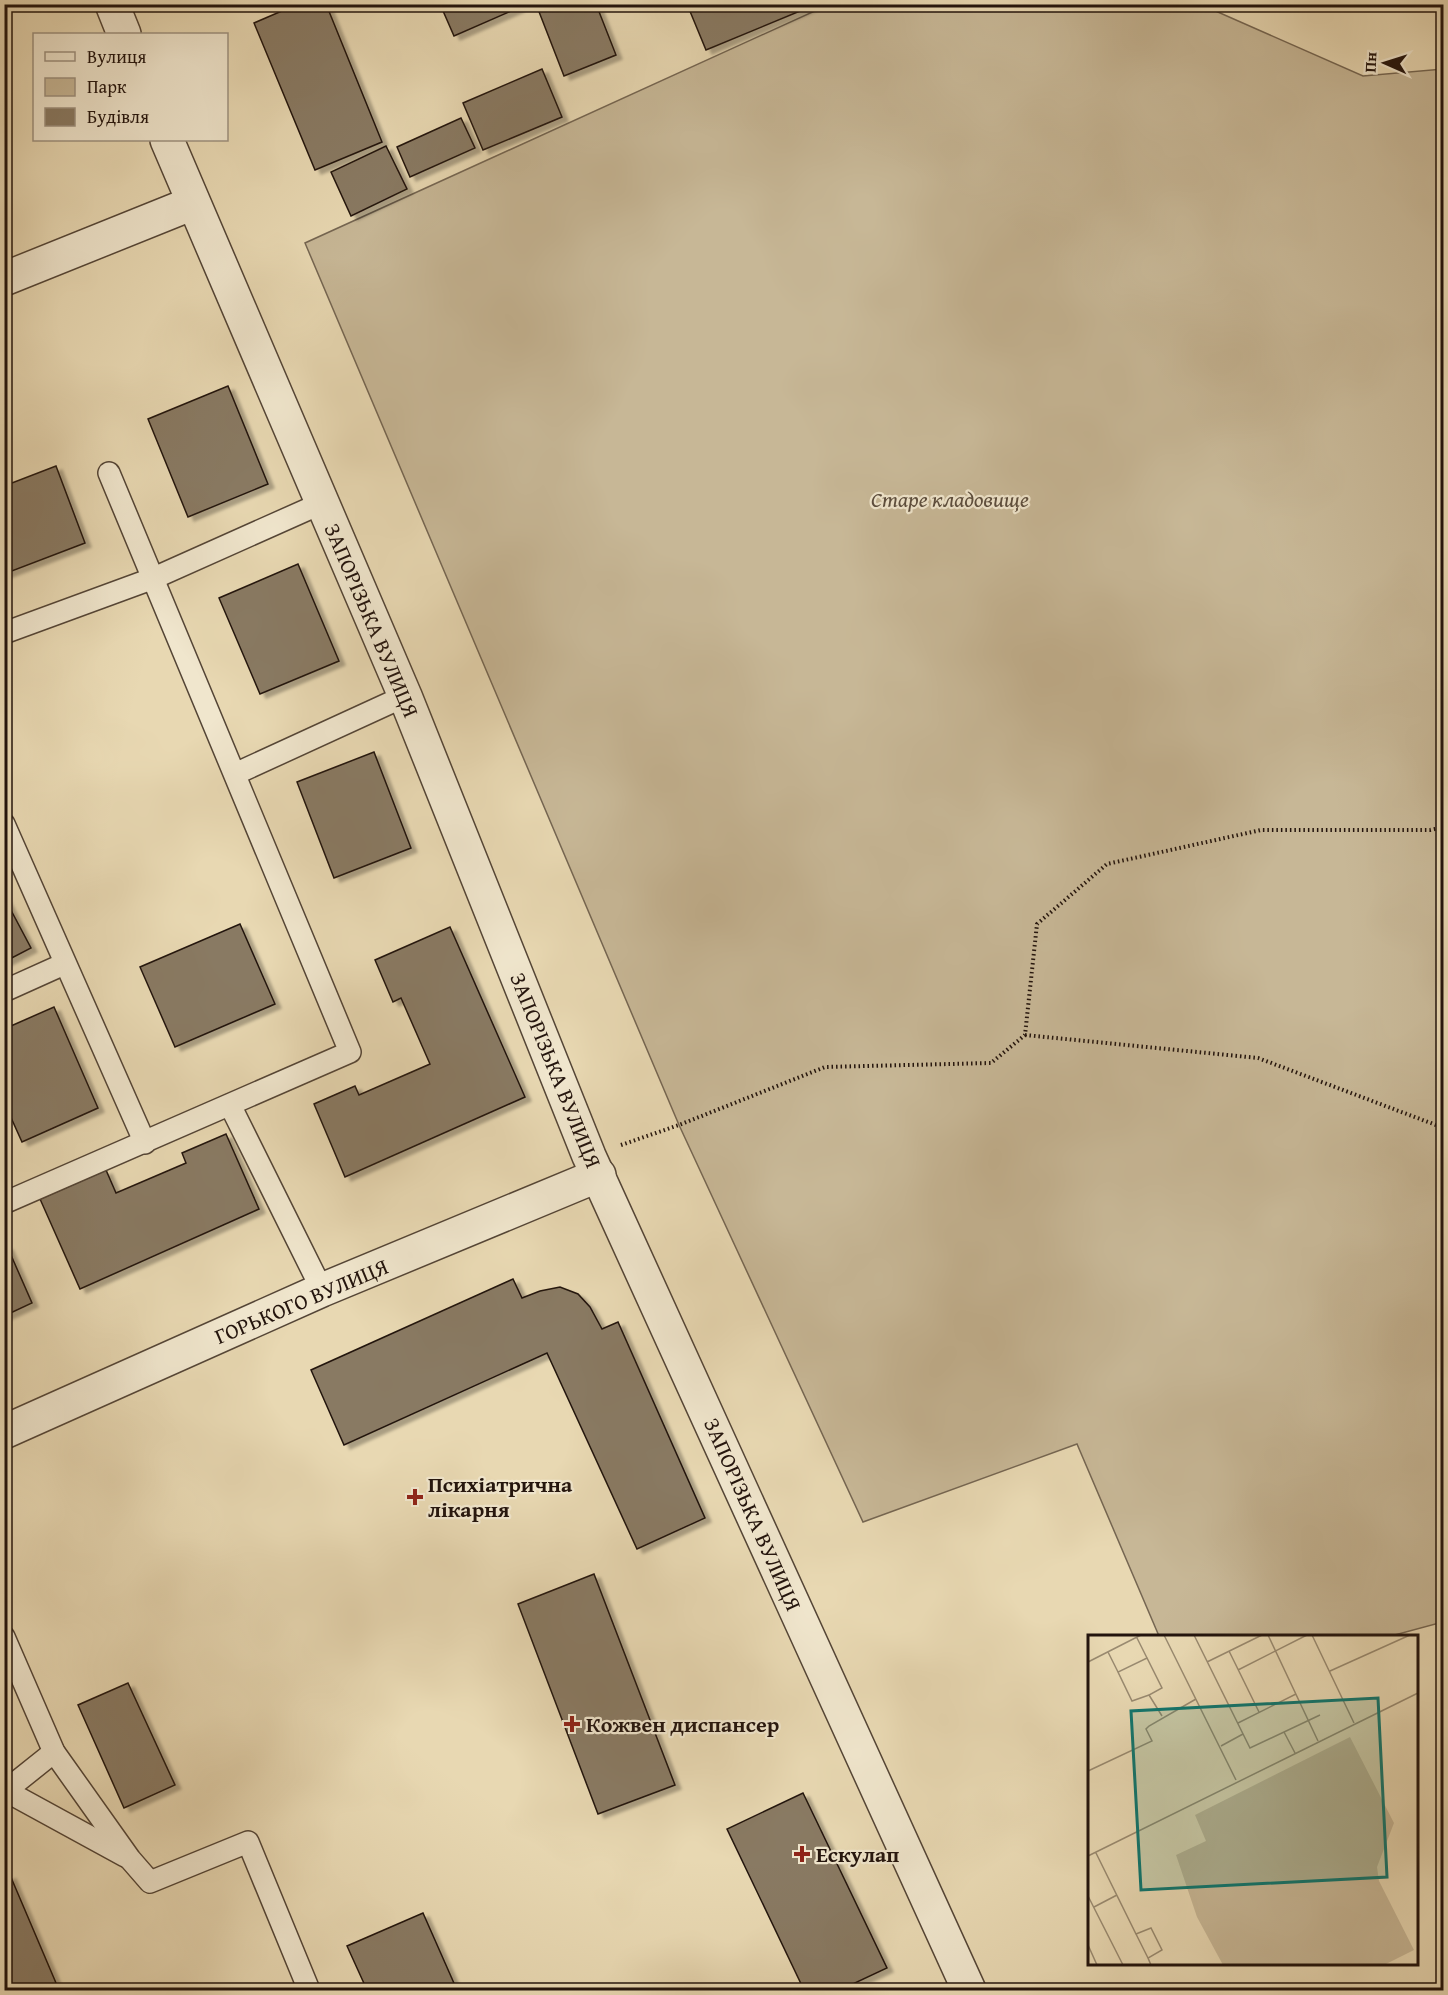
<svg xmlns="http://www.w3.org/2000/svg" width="1448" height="1995" viewBox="0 0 1448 1995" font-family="'Gentium Book Plus',serif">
  <defs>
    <filter id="shadow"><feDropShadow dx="6" dy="4" stdDeviation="1.5" flood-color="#0004"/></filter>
  </defs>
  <rect width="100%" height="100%" fill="#e8d8b2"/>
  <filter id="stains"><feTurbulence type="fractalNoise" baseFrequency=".00333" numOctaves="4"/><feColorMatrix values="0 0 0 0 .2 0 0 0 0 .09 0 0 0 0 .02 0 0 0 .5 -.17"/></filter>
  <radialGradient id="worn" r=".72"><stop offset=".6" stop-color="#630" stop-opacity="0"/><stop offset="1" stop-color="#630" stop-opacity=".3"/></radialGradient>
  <path fill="#c7b796" stroke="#756652" stroke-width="1.5" d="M830 4 1202 5 1363 76 1443 69V1622L1391 1636H1159L1077 1444 863 1522 679 1125 305 243Z"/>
  <g fill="#897a63" stroke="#23140d" stroke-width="1.5" filter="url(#shadow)">
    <path d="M298 4H326L382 142 315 170 254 23Z"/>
    <path d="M440 4H516L518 8 454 36Z"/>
    <path d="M536 4H596L616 55 564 76Z"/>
    <path d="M687 4H817L706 50Z"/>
    <path d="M542 69 562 117 483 150 463 103Z"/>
    <path d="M461 118 475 148 410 177 397 147Z"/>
    <path d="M386 146 407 189 351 216 331 172Z"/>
    <path d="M228 386 268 484 188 517 148 419Z"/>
    <path d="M56 466 85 543 4 574V486Z"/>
    <path d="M298 564 339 661 260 694 219 598Z"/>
    <path d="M374 752 411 848 334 878 297 782Z"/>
    <path d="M4 897 31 948 4 962Z"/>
    <path d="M240 924 275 1004 175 1047 140 967Z"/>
    <path d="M450 927 525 1097 345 1177 314 1104 355 1086 359 1095 430 1064 401 998 393 1002 375 960Z"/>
    <path d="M54 1007 98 1108 22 1142 4 1102V1029Z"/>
    <path d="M226 1134 259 1209 80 1289 40 1199 106 1170 116 1193 186 1163 182 1153Z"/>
    <path d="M7 1246 32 1303 4 1316V1247Z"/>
    <path d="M513 1279 522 1298 540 1291 560 1287 578 1294 590 1307 602 1329 618 1322 705 1518 637 1549 547 1353 344 1445 311 1370Z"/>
    <path d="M594 1574 675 1785 598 1814 518 1604Z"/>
    <path d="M128 1683 175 1785 124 1808 78 1705Z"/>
    <path d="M803 1793 887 1968 840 1990H804L727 1829Z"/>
    <path d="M10 1875 59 1990H4V1877Z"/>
    <path d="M423 1913 457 1990H367L347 1946Z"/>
  </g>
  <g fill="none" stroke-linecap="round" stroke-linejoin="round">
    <g stroke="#544536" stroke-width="24">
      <g id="lane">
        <path d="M4 633 154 578 322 503"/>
        <path d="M235 774 405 696"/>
        <path d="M4 824 145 1143"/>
        <path d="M4 991 64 964"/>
        <path d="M230 1105 322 1290"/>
        <path d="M4 1203 350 1052 109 473"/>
        <path d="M4 1637 54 1752 130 1859 150 1882 248 1842 309 1990"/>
        <path d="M6 1791 125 1856"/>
        <path d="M4 1792 54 1752"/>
      </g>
    </g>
    <g stroke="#544536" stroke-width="36">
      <g id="street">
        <path d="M112 4 124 34"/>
        <path d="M167 140 405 696 589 1156 969 1990"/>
        <path d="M4 279 193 203"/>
        <path d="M4 1432 322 1290 599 1175"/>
      </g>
    </g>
    <g stroke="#23140d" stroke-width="4" stroke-dasharray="1.5 3" stroke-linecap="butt">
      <path d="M1025 1035 1258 1058 1444 1128"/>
      <path d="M621 1145 679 1125 825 1067 991 1063 1025 1035 1037 924 1107 864 1261 830H1430L1444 827"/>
    </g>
    <use href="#lane" stroke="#f0e6cd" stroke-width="21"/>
    <use href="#street" stroke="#f0e6cd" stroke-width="33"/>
  </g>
  <g fill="#8f2418" stroke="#f0e6cd" stroke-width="2">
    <path d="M412 1488h6v6h6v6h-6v6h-6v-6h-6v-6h6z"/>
    <path d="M569 1715h6v6h6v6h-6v6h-6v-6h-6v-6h6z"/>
    <path d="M799 1845h6v6h6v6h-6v6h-6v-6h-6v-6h6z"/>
  </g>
  <g text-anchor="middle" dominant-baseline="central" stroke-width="4.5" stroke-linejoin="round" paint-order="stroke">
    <g font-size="22" font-style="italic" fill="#5c4d3d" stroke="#f0e6cd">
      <text x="950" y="499">Старе кладовище</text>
    </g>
    <g font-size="22" fill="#23140d" stroke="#f0e6cd">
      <text transform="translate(372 620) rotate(67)">ЗАПОРІЗЬКА ВУЛИЦЯ</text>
      <text transform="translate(556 1070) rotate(68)">ЗАПОРІЗЬКА ВУЛИЦЯ</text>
      <text transform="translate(301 1301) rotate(-23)">ГОРЬКОГО ВУЛИЦЯ</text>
      <text transform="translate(753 1514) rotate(66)">ЗАПОРІЗЬКА ВУЛИЦЯ</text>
    </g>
    <g font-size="22" font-weight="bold" fill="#23140d" stroke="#f0e6cd" text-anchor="start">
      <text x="428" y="1484">Психіатрична<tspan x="428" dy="25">лікарня</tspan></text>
      <text x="586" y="1724">Кожвен диспансер</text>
      <text x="816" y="1854">Ескулап</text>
    </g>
  </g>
  <g transform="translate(1088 1635)">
    <rect width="330" height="330" fill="#e8d8b2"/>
    <path d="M262 102 306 188 289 232 291 246 326 315 296 330H135L109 282 88 220 118 206 107 180Z" fill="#c7b796"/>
    <path fill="none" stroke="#998a70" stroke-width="1.5" d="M76 0 148 145M106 0 162 113 232 80M180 0 230 106M224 0 266 88M49 3 59 23M141 16 171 77M20 17 30 37M0 27 53 0M119 27 174 0M150 35 219 0M242 36 322 0M61 60 44 66 30 37 59 23 74 53 61 60 74 81M150 88 208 59M196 97 207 118M133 111 155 99M0 136 64 106 58 94 61 91 108 64M8 218 48 299 63 293 74 315 60 323 63 330M0 221 330 58M0 261 35 330M6 272 29 260M48 299 60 323M0 310 9 330"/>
    <path fill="#0f766e" fill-opacity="0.15" stroke="#0f766e" stroke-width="3" d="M290 63 299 242 53 255 43 76Z"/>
    <rect width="330" height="330" fill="none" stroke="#23140d" stroke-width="3"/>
  </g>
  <rect width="1448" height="1995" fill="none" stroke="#e8d8b2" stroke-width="24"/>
  <rect x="6" y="6" width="1436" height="1983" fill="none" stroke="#23140d" stroke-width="3"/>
  <rect x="12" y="12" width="1424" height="1971" fill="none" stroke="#23140d" stroke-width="1.5"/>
  <rect x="33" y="33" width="195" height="108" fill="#f0e6cd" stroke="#9e9280" stroke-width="1.5"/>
  <rect x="45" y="52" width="30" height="9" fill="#f0e6cd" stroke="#9e9280" stroke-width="1.5"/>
  <text x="87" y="63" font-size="18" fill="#23140d">Вулиця</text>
  <rect x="45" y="78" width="30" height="18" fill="#c7b796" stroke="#9e9280" stroke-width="1.5"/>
  <text x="87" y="93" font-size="18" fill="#23140d">Парк</text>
  <rect x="45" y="108" width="30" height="18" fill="#897a63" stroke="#9e9280" stroke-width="1.5"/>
  <text x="87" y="123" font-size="18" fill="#23140d">Будівля</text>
  <g transform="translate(1385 63) rotate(273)" stroke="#f0e6cd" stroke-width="4.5" paint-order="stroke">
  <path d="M0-4.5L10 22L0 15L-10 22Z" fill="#23140d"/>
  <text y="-9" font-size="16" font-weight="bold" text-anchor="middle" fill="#23140d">Пн</text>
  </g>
  <rect width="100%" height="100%" filter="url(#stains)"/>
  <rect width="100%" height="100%" fill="url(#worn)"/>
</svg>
